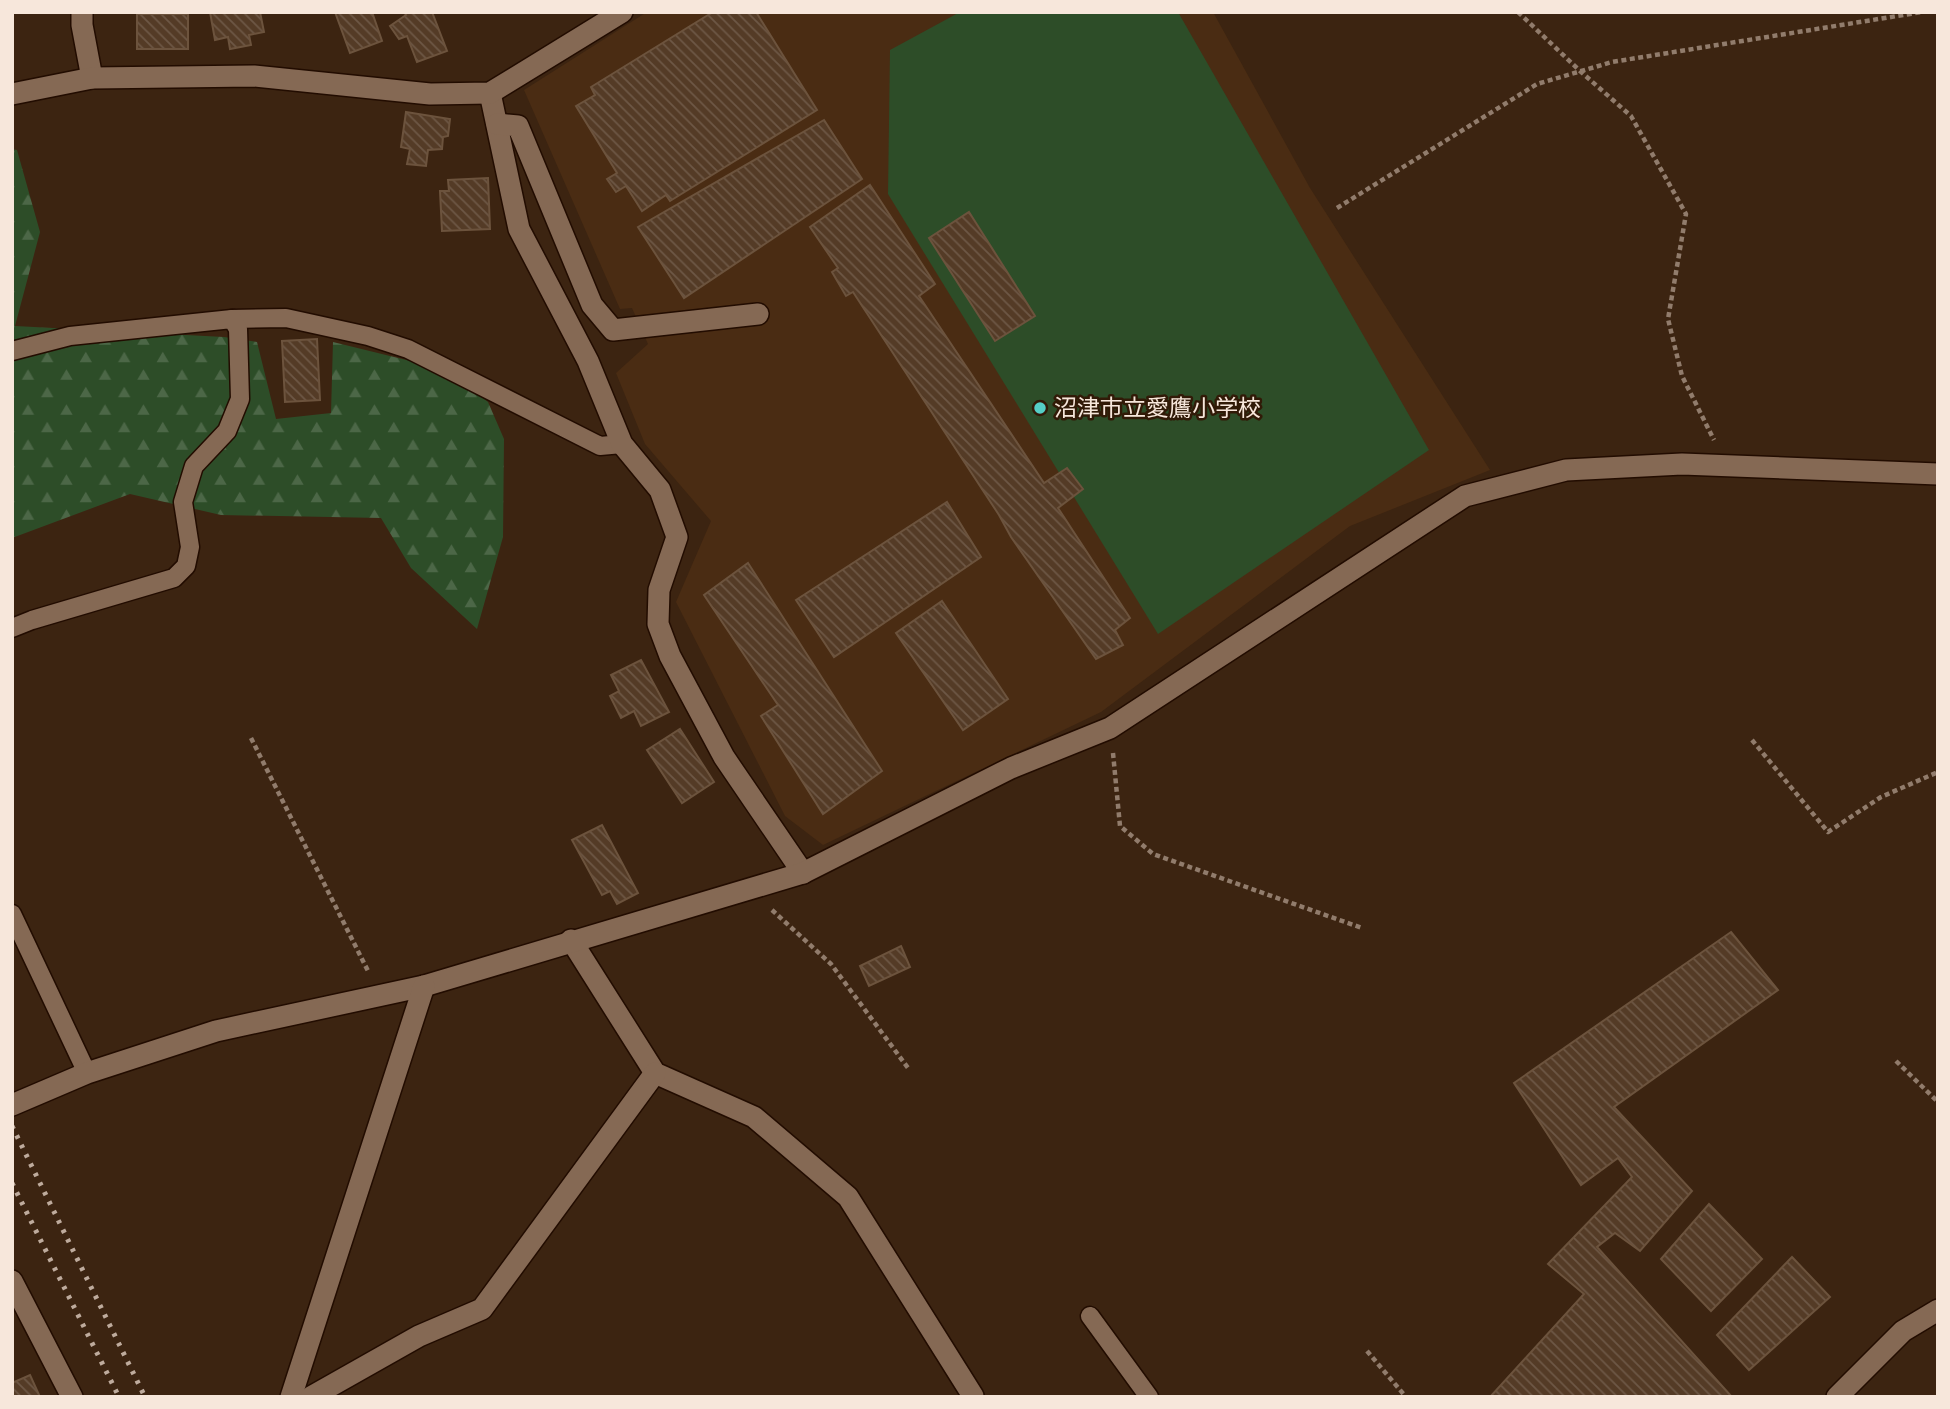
<svg xmlns="http://www.w3.org/2000/svg" width="1950" height="1409" viewBox="0 0 1950 1409" font-family="Roboto,'Noto Sans JP',sans-serif">
  <defs>
    <pattern id="forest-firs" width="22" height="20" patternUnits="userSpaceOnUse" patternTransform="scale(1.75)"><rect width="22" height="20" fill="#2d4d28"/><path d="M5 1l3.5 6h-7zM16 11l3.5 6h-7z" fill="#4c6747"/></pattern>
    <pattern id="building-back-hatch" width="6" height="6" patternUnits="userSpaceOnUse" patternTransform="scale(1.75)"><rect width="6" height="6" fill="#543b26"/><path d="M-1 5l2 2M0 0l6 6M5-1l2 2" fill="none" stroke="#6d5745"/></pattern>
  </defs>
  <rect width="100%" height="100%" fill="#3c2411"/>
  <path fill="#4a2c13" d="M647 12H1213L1310 188 1490 470 1350 526 1101 712 823 845 785 816 676 602 711 521 645 444 616 373 648 344 632 308 620 309 524 90Z"/>
  <path fill="url(#forest-firs)" d="M12 149 17 150 40 232 15 326 224 337 257 342 276 419 331 413 333 342 447 370 488 402 504 439 503 537 477 629 411 568 381 518 221 515 130 494 12 538Z"/>
  <path fill="#2d4d28" d="M960 12H1178L1429 450 1158 634 888 194 890 50Z"/>
  <g fill="url(#building-back-hatch)" stroke="#6c533d" stroke-width="2">
    <path d="M210 12H260L264 32 249 35 251 45 230 49 228 37 215 40Z"/>
    <path d="M335 12H372L382 41 350 53Z"/>
    <path d="M404 12H432L447 51 417 62 407 36 399 39 390 26 406 15Z"/>
    <path d="M713 12H756L817 110 670 201 666 195 642 211 626 186 616 192 607 179 617 173 576 106 595 95 591 87Z"/>
    <rect x="137" y="14" width="51" height="35"/>
    <path d="M406 112 450 119 448 136 443 137 442 149 428 150 426 166 407 164 410 149 401 147Z"/>
    <path d="M824 120 862 179 684 298 638 227Z"/>
    <path d="M488 178 490 229 442 231 440 191H449L448 180Z"/>
    <path d="M870 185 935 284 919 296 1044 483 1067 468 1083 489 1058 508 1130 618 1115 630 1123 645 1096 659 1011 537 999 515 853 292 846 296 832 272 838 268 810 227Z"/>
    <path d="M969 212 1035 316 995 341 929 238Z"/>
    <path d="M317 339 320 400 285 402 282 341Z"/>
    <path d="M947 502 981 557 834 657 796 600Z"/>
    <path d="M748 563 882 771 823 814 761 716 778 705 704 595Z"/>
    <path d="M942 601 1008 699 963 730 896 633Z"/>
    <path d="M641 660 669 712 641 726 634 711 621 718 610 696 619 691 611 675Z"/>
    <path d="M680 729 714 782 682 803 647 750Z"/>
    <path d="M602 825 638 893 617 904 610 891 602 895 572 840Z"/>
    <path d="M1731 932 1778 990 1614 1107 1692 1191 1640 1251 1615 1233 1597 1247 1732 1397H1490L1584 1294 1548 1264 1632 1177 1618 1158 1581 1185 1514 1083Z"/>
    <path d="M901 946 910 967 869 986 860 966Z"/>
    <path d="M1709 1204 1762 1259 1711 1311 1661 1259Z"/>
    <path d="M1792 1257 1830 1297 1749 1370 1717 1335Z"/>
    <path d="M30 1375 40 1397H12V1383Z"/>
  </g>
  <g fill="none" stroke-linecap="round" stroke-linejoin="round">
    <g stroke="#220c00" stroke-width="21">
      <g id="lane">
        <path d="M232 319 286 318 368 336 408 349 600 446 622 444"/>
        <path d="M12 351 70 336 232 319 238 329 240 399 227 431 194 466 183 502 190 547 186 566 174 578 32 620 12 628"/>
        <path d="M12 914 87 1073"/>
        <path d="M1090 1316 1149 1397"/>
      </g>
    </g>
    <g stroke="#220c00" stroke-width="24">
      <g id="street">
        <path d="M82 12V25L92 78"/>
        <path d="M490 93 519 229 588 361 622 444 660 490 677 537 659 590 658 624 670 656 724 757 803 873"/>
        <path d="M12 94 92 78 254 76 430 94 490 93 622 12"/>
        <path d="M497 124 518 126 592 305 613 330 758 314"/>
        <path d="M571 940 655 1073 754 1117 848 1197 973 1396"/>
        <path d="M12 1105 87 1073 216 1031 424 986 803 873 1011 768 1110 728 1465 496 1566 470 1682 464 1938 474"/>
        <path d="M12 1281 72 1397"/>
        <path d="M291 1397 424 986"/>
        <path d="M311 1397 419 1336 482 1309 655 1073"/>
        <path d="M1837 1397 1903 1331 1938 1310"/>
      </g>
    </g>
    <g stroke="#917c6c" stroke-width="4.5" stroke-dasharray="5 3.5" stroke-linecap="butt">
      <path d="M1518 12 1580 71 1631 116 1686 214 1668 319 1682 376 1714 440"/>
      <path d="M1337 208 1537 84 1612 62 1922 12"/>
      <path d="M251 738 368 971"/>
      <path d="M1752 740 1828 832 1881 797 1938 772"/>
      <path d="M1113 753 1120 826 1153 854 1362 928"/>
      <path d="M772 910 831 964 908 1068"/>
      <path d="M1896 1061 1938 1102"/>
      <path d="M1367 1351 1406 1397"/>
    </g>
    <use href="#lane" stroke="#856954" stroke-width="18"/>
    <use href="#street" stroke="#856954" stroke-width="21"/>
    <g stroke="#beab9d" stroke-width="5" stroke-dasharray="3.5 7" stroke-linecap="butt">
      <path d="M12 1126 145 1397"/>
      <path d="M12 1183 119 1397"/>
    </g>
  </g>
  <circle fill="#55cec5" stroke="#311a07" stroke-width="2.5" cx="1040" cy="408" r="7"/>
  <g text-anchor="middle" dominant-baseline="central" stroke-width="5" stroke-linejoin="round" paint-order="stroke">
    <g font-size="23" fill="#f7e7db" stroke="#311a07" text-anchor="start">
      <text x="1054" y="408">沼津市立愛鷹小学校</text>
    </g>
  </g>
  <rect width="1950" height="1409" fill="none" stroke="#f7e7db" stroke-width="28"/>
</svg>
